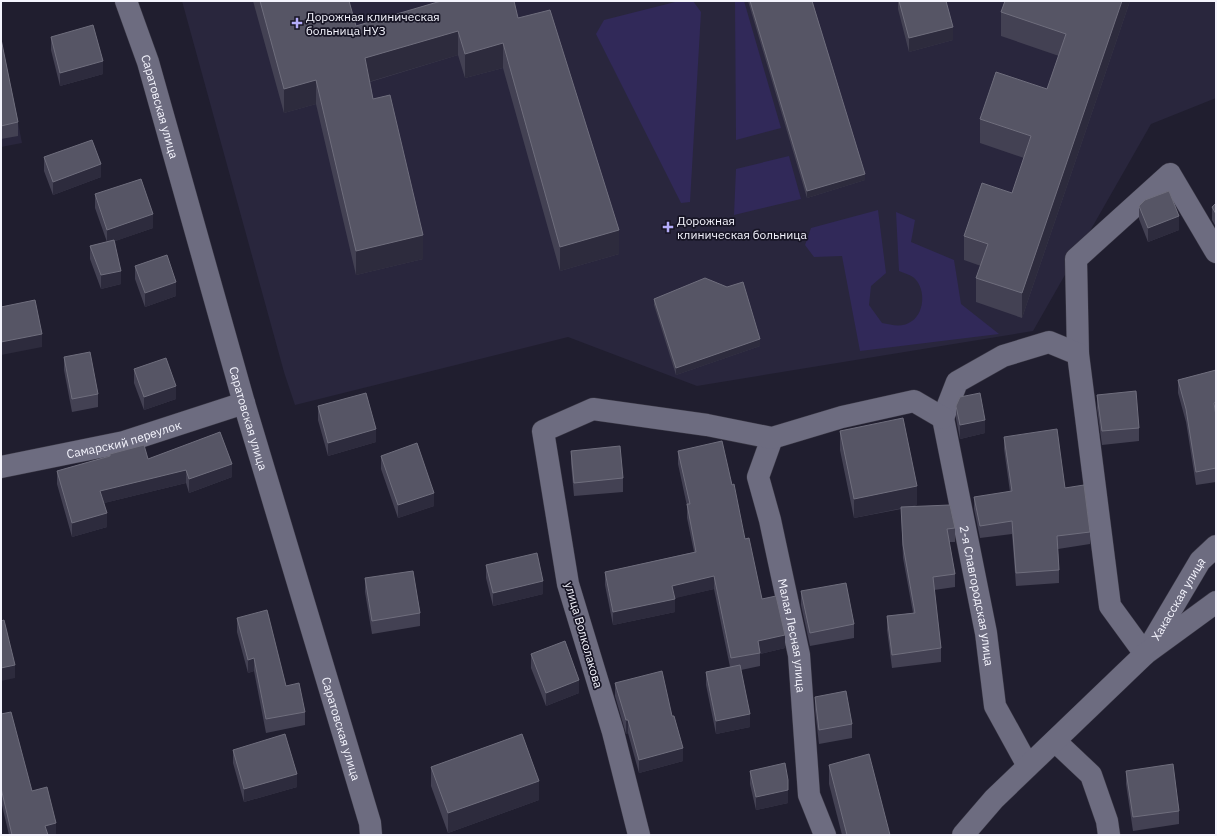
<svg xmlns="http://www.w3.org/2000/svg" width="1217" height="836" viewBox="0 0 1217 836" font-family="'IBM Plex Sans',sans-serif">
  <rect width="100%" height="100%" fill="#201e2f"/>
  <g fill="#29263d">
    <path d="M182 1H1216V98L1151 124 1033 331 697 386 568 337 295 405 284 372Z"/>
    <path d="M1 37 22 143 1 147Z"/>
  </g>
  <g fill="#312959">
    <path d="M679 1H693L701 12 690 202 681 203 596 34 604 20Z"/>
    <path d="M735 1H744L781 128 736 140Z"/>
    <path d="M789 156 801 199 734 215 736 169Z"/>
    <path d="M878 210 886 273 871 286 869 305 882 323C892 325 903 328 912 321 925 312 926 287 913 277 910 275 904 273 899 271L896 212 915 220 911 242 954 260 961 304 999 334 860 351 842 256 814 257 805 245 811 228Z"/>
  </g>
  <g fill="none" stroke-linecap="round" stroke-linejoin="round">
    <g stroke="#393744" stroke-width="23">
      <g id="minor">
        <path id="s1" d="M126 1 148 62 244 403 370 823 371 835"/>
        <path d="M1078 354 1076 259 1170 174 1216 252"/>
        <path id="s2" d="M943 418 957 382 1003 356 1049 342 1078 354 1110 606 1145 654 1200 561 1216 546"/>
        <path id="s3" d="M943 418 986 633 995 706 1028 766"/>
        <path id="s4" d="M772 438 758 477 770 520 799 655 809 795 825 835"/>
        <path id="s5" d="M1 467 124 442 244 403"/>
        <path d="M1055 741 1091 775 1107 821 1109 835"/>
        <path d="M639 835 613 732 568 584 543 431 593 409 707 425 772 438 842 417 914 401 943 418"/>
        <path d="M963 835 994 799 1145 654 1216 602"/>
      </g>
    </g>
    <use href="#minor" stroke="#6d6c80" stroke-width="22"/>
  </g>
  <g fill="#434153">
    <path d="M253 1H349L356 26 518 18 619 254 560 271 503 68 465 78 458 55 370 82 373 99 423 259 356 275 316 104 284 113Z"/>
    <path d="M748 1H812L865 180 807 198Z"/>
    <path d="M898 1H946L953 40 909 52 898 9Z"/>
    <path d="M1005 1H1130L1022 318 976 302V278L981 266 964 260V236L1012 193 1024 158 980 143V119L1047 89 1059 56 1001 36V12Z"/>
    <path d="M51 37 103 74 60 86 51 50Z"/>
    <path d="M1 39 18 122V136L1 139Z"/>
    <path d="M44 157 101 177 53 195 44 171Z"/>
    <path d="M95 194 153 228 115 241 121 284 101 289 90 259V246L107 242 95 208Z"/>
    <path d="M1216 203V227L1212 220V207Z"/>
    <path d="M1139 206 1179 230 1148 242 1139 219Z"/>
    <path d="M135 266 176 296 145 307 135 279Z"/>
    <path d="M654 299 760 346 676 375 654 305Z"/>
    <path d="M64 357 98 394V407L72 412 64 370Z"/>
    <path d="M134 369 176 399 144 410 134 383Z"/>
    <path d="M1216 370V482L1196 485 1186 422 1178 393V380Z"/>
    <path d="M1097 395 1139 428V441L1102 445 1097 408Z"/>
    <path d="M318 406 376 442 328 456 318 420Z"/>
    <path d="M956 406 985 433 960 439 956 419Z"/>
    <path d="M840 431 917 505 910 507 955 528V542H949L955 574V587L934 590 941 648V662L892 668 887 630V616L913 613 903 558 901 509 854 518 840 450Z"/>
    <path d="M1004 437 1065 488 1090 532V544L1058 549 1059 570V583L1016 586 1012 534 980 538 974 509V497L1010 492 1004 449Z"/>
    <path d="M571 451 623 478V492L574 496 571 464Z"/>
    <path d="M678 451 745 539 762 599 785 648 760 654V666L741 670 750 727 716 734 706 685V672L730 667 714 589 674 598 675 612 613 625 605 585V572L694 552 687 518V506L678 464Z"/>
    <path d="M110 454 148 459 232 477 189 493 186 483 104 503 107 527 72 537 57 484V471L110 456Z"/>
    <path d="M381 456 434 506 398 518 381 469Z"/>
    <path d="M486 565 543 594 493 606 486 578Z"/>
    <path d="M365 578 420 613V626L372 634 365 592Z"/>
    <path d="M801 591 854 624V638L810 646 801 605Z"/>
    <path d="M237 618 305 712V725L266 733 254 671 248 673 237 632Z"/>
    <path d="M531 654 579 693 546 706 531 668Z"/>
    <path d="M615 683 683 761 639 773 628 733 626 734 615 696Z"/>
    <path d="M815 697 852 724V738L819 744 815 710Z"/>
    <path d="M1 714 32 791 56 835H9L1 801Z"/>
    <path d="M233 750 297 787 244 802 233 763Z"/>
    <path d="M829 765 890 835H842L829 784Z"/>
    <path d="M431 767 539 800 448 833 431 786Z"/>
    <path d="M750 771 788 803 756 810 750 784Z"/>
    <path d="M1126 771 1179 811V824L1133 831 1126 784Z"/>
  </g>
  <g fill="#2d2b3d">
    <path d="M1122 1H1130L1022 318V293Z"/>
    <path d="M953 27V40L909 52V38Z"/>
    <path d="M458 31V55L365 83V58Z"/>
    <path d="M503 43V68L465 78V54Z"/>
    <path d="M103 61V74L60 86V73Z"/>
    <path d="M316 80V104L284 113V89Z"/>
    <path d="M101 164V177L53 195V182Z"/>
    <path d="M865 174V180L807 198V191Z"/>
    <path d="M153 214V228L107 244V230Z"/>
    <path d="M1179 216V230L1148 242V228Z"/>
    <path d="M619 230V254L560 271V247Z"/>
    <path d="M423 235V259L356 275V251Z"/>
    <path d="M121 271V284L101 289V275Z"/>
    <path d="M176 282V296L145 307V293Z"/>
    <path d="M42 334V347L1 355V342Z"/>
    <path d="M760 339V346L676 375V368Z"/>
    <path d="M176 386V399L144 410V397Z"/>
    <path d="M1216 402V416L1214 403Z"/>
    <path d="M985 420V433L960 439V425Z"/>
    <path d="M376 429V442L328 456V443Z"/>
    <path d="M232 464V477L189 493V479Z"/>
    <path d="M186 470V483L100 504V491Z"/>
    <path d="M917 486V505L854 518V499Z"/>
    <path d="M434 493V506L398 518V505Z"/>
    <path d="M107 513V527L72 537V523Z"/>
    <path d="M714 576V589L672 599V586Z"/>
    <path d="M543 581V594L493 606V593Z"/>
    <path d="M675 599V612L613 625V612Z"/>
    <path d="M785 635V648L760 654 758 641Z"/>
    <path d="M254 658V671L248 673V660Z"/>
    <path d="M15 665V678L1 681V668Z"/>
    <path d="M579 680V693L546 706V693Z"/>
    <path d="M750 714V727L716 734V721Z"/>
    <path d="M626 720H628V733L626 734Z"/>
    <path d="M683 748V761L639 773V760Z"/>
    <path d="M297 774V787L244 802V789Z"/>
    <path d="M539 781V800L448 833V813Z"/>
    <path d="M788 790V803L756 810V797Z"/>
    <path d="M56 823V835H45V826Z"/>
  </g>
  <g fill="#565565" stroke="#6f6e7d">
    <path d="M260 1H349L356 26 441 1H514L518 18 550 10 619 230 560 247 503 43 465 54 458 31 365 58 373 99 390 95 423 235 356 251 316 80 284 89Z"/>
    <path d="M750 1H812L865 174 807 191Z"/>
    <path d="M899 1H946L953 27 909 38Z"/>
    <path d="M1005 1H1122L1022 293 976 278 988 244 964 236 982 183 1012 193 1031 136 980 119 996 72 1047 89 1066 34 1001 12Z"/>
    <path d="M93 25 103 61 60 73 51 37Z"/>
    <path d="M1 39 18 122 1 126Z"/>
    <path d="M92 140 101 164 53 182 44 157Z"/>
    <path d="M141 179 153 214 107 230 95 194Z"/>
    <path d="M1169 191 1179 216 1148 228 1139 206 1145 200Z"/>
    <path d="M1216 203V214L1212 207Z"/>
    <path d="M114 240 121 271 101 275 90 246Z"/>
    <path d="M167 255 176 282 145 293 135 266Z"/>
    <path d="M705 278 727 287 743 282 760 339 676 368 654 299Z"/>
    <path d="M35 300 42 334 1 342V307Z"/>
    <path d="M90 352 98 394 72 399 64 357Z"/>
    <path d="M166 358 176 386 144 397 134 369Z"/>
    <path d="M1216 370V402L1214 403 1216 416V468L1196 472 1186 409 1178 380Z"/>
    <path d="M1136 391 1139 428 1102 431 1097 395Z"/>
    <path d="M366 393 376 429 328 443 318 406Z"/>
    <path d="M980 393 985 420 960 425 956 406 960 397Z"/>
    <path d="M903 418 917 486 854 499 840 431Z"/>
    <path d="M1057 429 1065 488 1084 485 1090 532 1057 536 1059 570 1016 573 1012 521 980 526 974 497 1012 491 1004 437Z"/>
    <path d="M220 432 232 464 189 479 186 470 100 491 107 513 72 523 57 471 110 456V454L144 445 148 459Z"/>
    <path d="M722 441 732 485 734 484 745 539 749 538 762 599 776 596 785 635 758 641 760 653 731 658 714 576 672 586 675 599 613 612 605 572 696 552 687 504H690L678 451Z"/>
    <path d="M417 443 434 493 398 505 381 456Z"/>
    <path d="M620 446 623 478 574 483 571 451Z"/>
    <path d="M950 505 955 528 947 529 955 574 933 577 941 648 892 655 887 616 915 613 903 545 901 507Z"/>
    <path d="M537 553 543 581 493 593 486 565Z"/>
    <path d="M413 571 420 613 372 621 365 578Z"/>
    <path d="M846 583 854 624 810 633 801 591Z"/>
    <path d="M267 610 286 686 299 683 305 712 266 719 254 658 248 660 237 618Z"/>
    <path d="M4 620 15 665 1 668V621Z"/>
    <path d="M565 641 579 680 546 693 531 654Z"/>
    <path d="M740 665 750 714 716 721 706 672Z"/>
    <path d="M662 671 672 716H674L683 748 639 760 628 720H626L615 683Z"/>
    <path d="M846 691 852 724 819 730 815 697Z"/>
    <path d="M11 712 32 791 47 787 56 823 45 826 48 835H12L1 788V714Z"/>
    <path d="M285 734 297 774 244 789 233 750Z"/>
    <path d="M522 734 539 781 448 813 431 767Z"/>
    <path d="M869 754 890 835H847L829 765Z"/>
    <path d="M785 763 788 780V790L756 797 750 771Z"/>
    <path d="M1173 764 1179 811 1133 817 1126 771Z"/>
  </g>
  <g fill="#b4acf9" stroke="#171525" stroke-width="1.5">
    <path d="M295 17h4v4h4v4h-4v4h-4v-4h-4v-4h4z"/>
    <path d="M666 221h4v4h4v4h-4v4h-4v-4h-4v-4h4z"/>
  </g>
  <g text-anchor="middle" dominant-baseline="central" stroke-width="3.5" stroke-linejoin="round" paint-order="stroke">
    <g font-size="12" fill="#f4f4fd" stroke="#171525" text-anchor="start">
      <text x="306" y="16">Дорожная клиническая<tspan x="306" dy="14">больница НУЗ</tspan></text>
      <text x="677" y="220">Дорожная<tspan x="677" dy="14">клиническая больница</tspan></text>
    </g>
    <g font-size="12" fill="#f4f4fd" stroke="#171525">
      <text stroke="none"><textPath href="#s1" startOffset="111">Саратовская улица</textPath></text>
      <text stroke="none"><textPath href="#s1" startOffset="435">Саратовская улица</textPath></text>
      <text stroke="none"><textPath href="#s5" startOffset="126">Самарский переулок</textPath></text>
      <text stroke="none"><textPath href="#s3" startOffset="181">2-я Славгородская улица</textPath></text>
      <text stroke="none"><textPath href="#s2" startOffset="549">Хакасская улица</textPath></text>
      <text transform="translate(584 635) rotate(74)">улица Волколакова</text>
      <text stroke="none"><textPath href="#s4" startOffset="204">Малая Лесная улица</textPath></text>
      <text stroke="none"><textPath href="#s1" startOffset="759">Саратовская улица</textPath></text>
    </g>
  </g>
  <rect width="1217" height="836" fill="none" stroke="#f4f4fd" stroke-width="4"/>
</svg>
